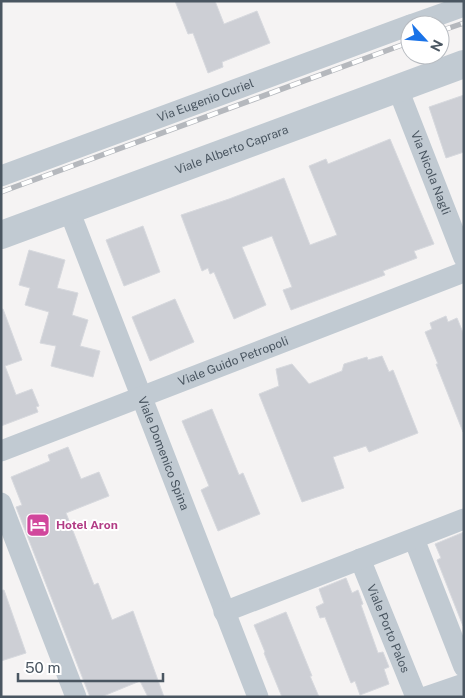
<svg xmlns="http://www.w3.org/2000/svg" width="465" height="698" viewBox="0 0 465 698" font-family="'Public Sans',sans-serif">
  <rect width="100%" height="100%" fill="#f5f3f3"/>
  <g fill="#cdcfd5" stroke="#d7d9de">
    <path d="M175 1H215L224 24 257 11 270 43 222 62 223 67 208 73 193 33 188 34Z"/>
    <path d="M464 95V152L446 158 429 107Z"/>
    <path d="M390 139 434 244 414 251 417 258 383 271 385 275 291 310 283 290 292 287 272 236 242 247 266 305 234 319 214 272 210 274 208 268 202 271 181 215 229 199 284 178 310 245 337 235 309 166 326 159 328 164Z"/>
    <path d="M143 226 160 272 124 286 106 240Z"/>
    <path d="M29 250 65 260 57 288 78 293 72 315 88 320 80 346 100 351 93 377 51 366 56 346 40 343 49 312 25 305 30 288 19 285Z"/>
    <path d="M175 299 194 342 150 361 132 317Z"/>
    <path d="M1 309H3L22 360 5 366 16 395 32 389 39 406 36 407 38 412 1 426Z"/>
    <path d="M446 316 448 322 457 318 464 335 463 432 436 364H438L425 332 432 329 430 323Z"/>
    <path d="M382 356 389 372 393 370 418 433 369 452 366 446 333 457 344 488 302 502 259 394 279 386 276 369 292 364 309 384 342 371 344 364 367 357 368 360Z"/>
    <path d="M212 409 239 475 243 473 260 514 218 531 201 490 209 486 182 421Z"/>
    <path d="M68 447 81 479 99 472 109 496 66 513 94 585 98 583 112 620 133 611 164 697H148L140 681 101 697H90L16 507 22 505 11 477 50 461 48 455Z"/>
    <path d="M464 532V626H463L437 560 441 558 435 544Z"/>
    <path d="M346 578 352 593 358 590 363 604 361 605 378 653 383 652 389 667 384 669 389 684 360 695 355 681 351 683 325 617 320 618 316 607 324 603 319 589Z"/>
    <path d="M1 590H4L26 653 1 661Z"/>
    <path d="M286 612 312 676H310L319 697H282L264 653 265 652 254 625Z"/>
  </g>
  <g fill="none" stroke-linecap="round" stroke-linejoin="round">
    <g stroke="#c1cad2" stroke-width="21">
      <path d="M411 25 464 6"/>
      <path id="s1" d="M398 89 464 258"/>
      <path id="s2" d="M1 176 410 25"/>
      <path id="s3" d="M69 210 258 697"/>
      <path id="s4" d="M1 451 464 272"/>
      <path d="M1 503 76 697"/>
      <path d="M414 539 464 667"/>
      <path id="s5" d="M360 559 416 697"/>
      <path d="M224 612 464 519"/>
      <path d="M426 697 464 684"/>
    </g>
    <path stroke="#c1cad2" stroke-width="28" id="s6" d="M1 235 464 64"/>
    <g stroke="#b5b8bd" stroke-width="5.5">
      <g id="rail">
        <path d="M440 31 464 23"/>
        <path d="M1 192 410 42"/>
      </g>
    </g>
    <use href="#rail" stroke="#fff" stroke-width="4" stroke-dasharray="11" stroke-linecap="butt"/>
  </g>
  <defs>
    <g id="hotel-square" transform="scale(1.25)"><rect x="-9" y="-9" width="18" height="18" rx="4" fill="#d1479c" stroke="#fff"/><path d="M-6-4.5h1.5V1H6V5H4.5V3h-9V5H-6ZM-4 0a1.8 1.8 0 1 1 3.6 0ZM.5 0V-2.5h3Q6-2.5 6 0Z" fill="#fff"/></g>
  </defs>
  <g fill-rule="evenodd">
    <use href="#hotel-square" x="38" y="525"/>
  </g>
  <g text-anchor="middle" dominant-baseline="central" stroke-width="4" stroke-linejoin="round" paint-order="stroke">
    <g font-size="12" fill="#4a5661" stroke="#fff">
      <text stroke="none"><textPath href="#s2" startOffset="218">Via Eugenio Curiel</textPath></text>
      <text stroke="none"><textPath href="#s6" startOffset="246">Viale Alberto Caprara</textPath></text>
      <text stroke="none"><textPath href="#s1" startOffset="90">Via Nicola Nagli</textPath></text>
      <text stroke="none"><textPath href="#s4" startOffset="249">Viale Guido Petropoli</textPath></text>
      <text stroke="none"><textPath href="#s3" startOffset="261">Viale Domenico Spina</textPath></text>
      <text stroke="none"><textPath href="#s5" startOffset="75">Viale Porto Palos</textPath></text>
    </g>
    <g font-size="12" font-weight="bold" fill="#b23c85" stroke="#fff" text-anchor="start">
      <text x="56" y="525">Hotel Aron</text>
    </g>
  </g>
  <rect width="465" height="698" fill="none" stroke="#4a5661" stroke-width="5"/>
  <g transform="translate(425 40) rotate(116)"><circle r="24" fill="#ffffff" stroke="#b7bbc0"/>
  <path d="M0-4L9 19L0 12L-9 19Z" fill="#1a73e8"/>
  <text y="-8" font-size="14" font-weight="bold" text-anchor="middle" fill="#4a5661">N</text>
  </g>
  <path d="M18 673v8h145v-8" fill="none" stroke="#4a5661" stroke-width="2.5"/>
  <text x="25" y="673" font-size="15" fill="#4a5661" stroke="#ffffff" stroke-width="4" paint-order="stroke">50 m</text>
</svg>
